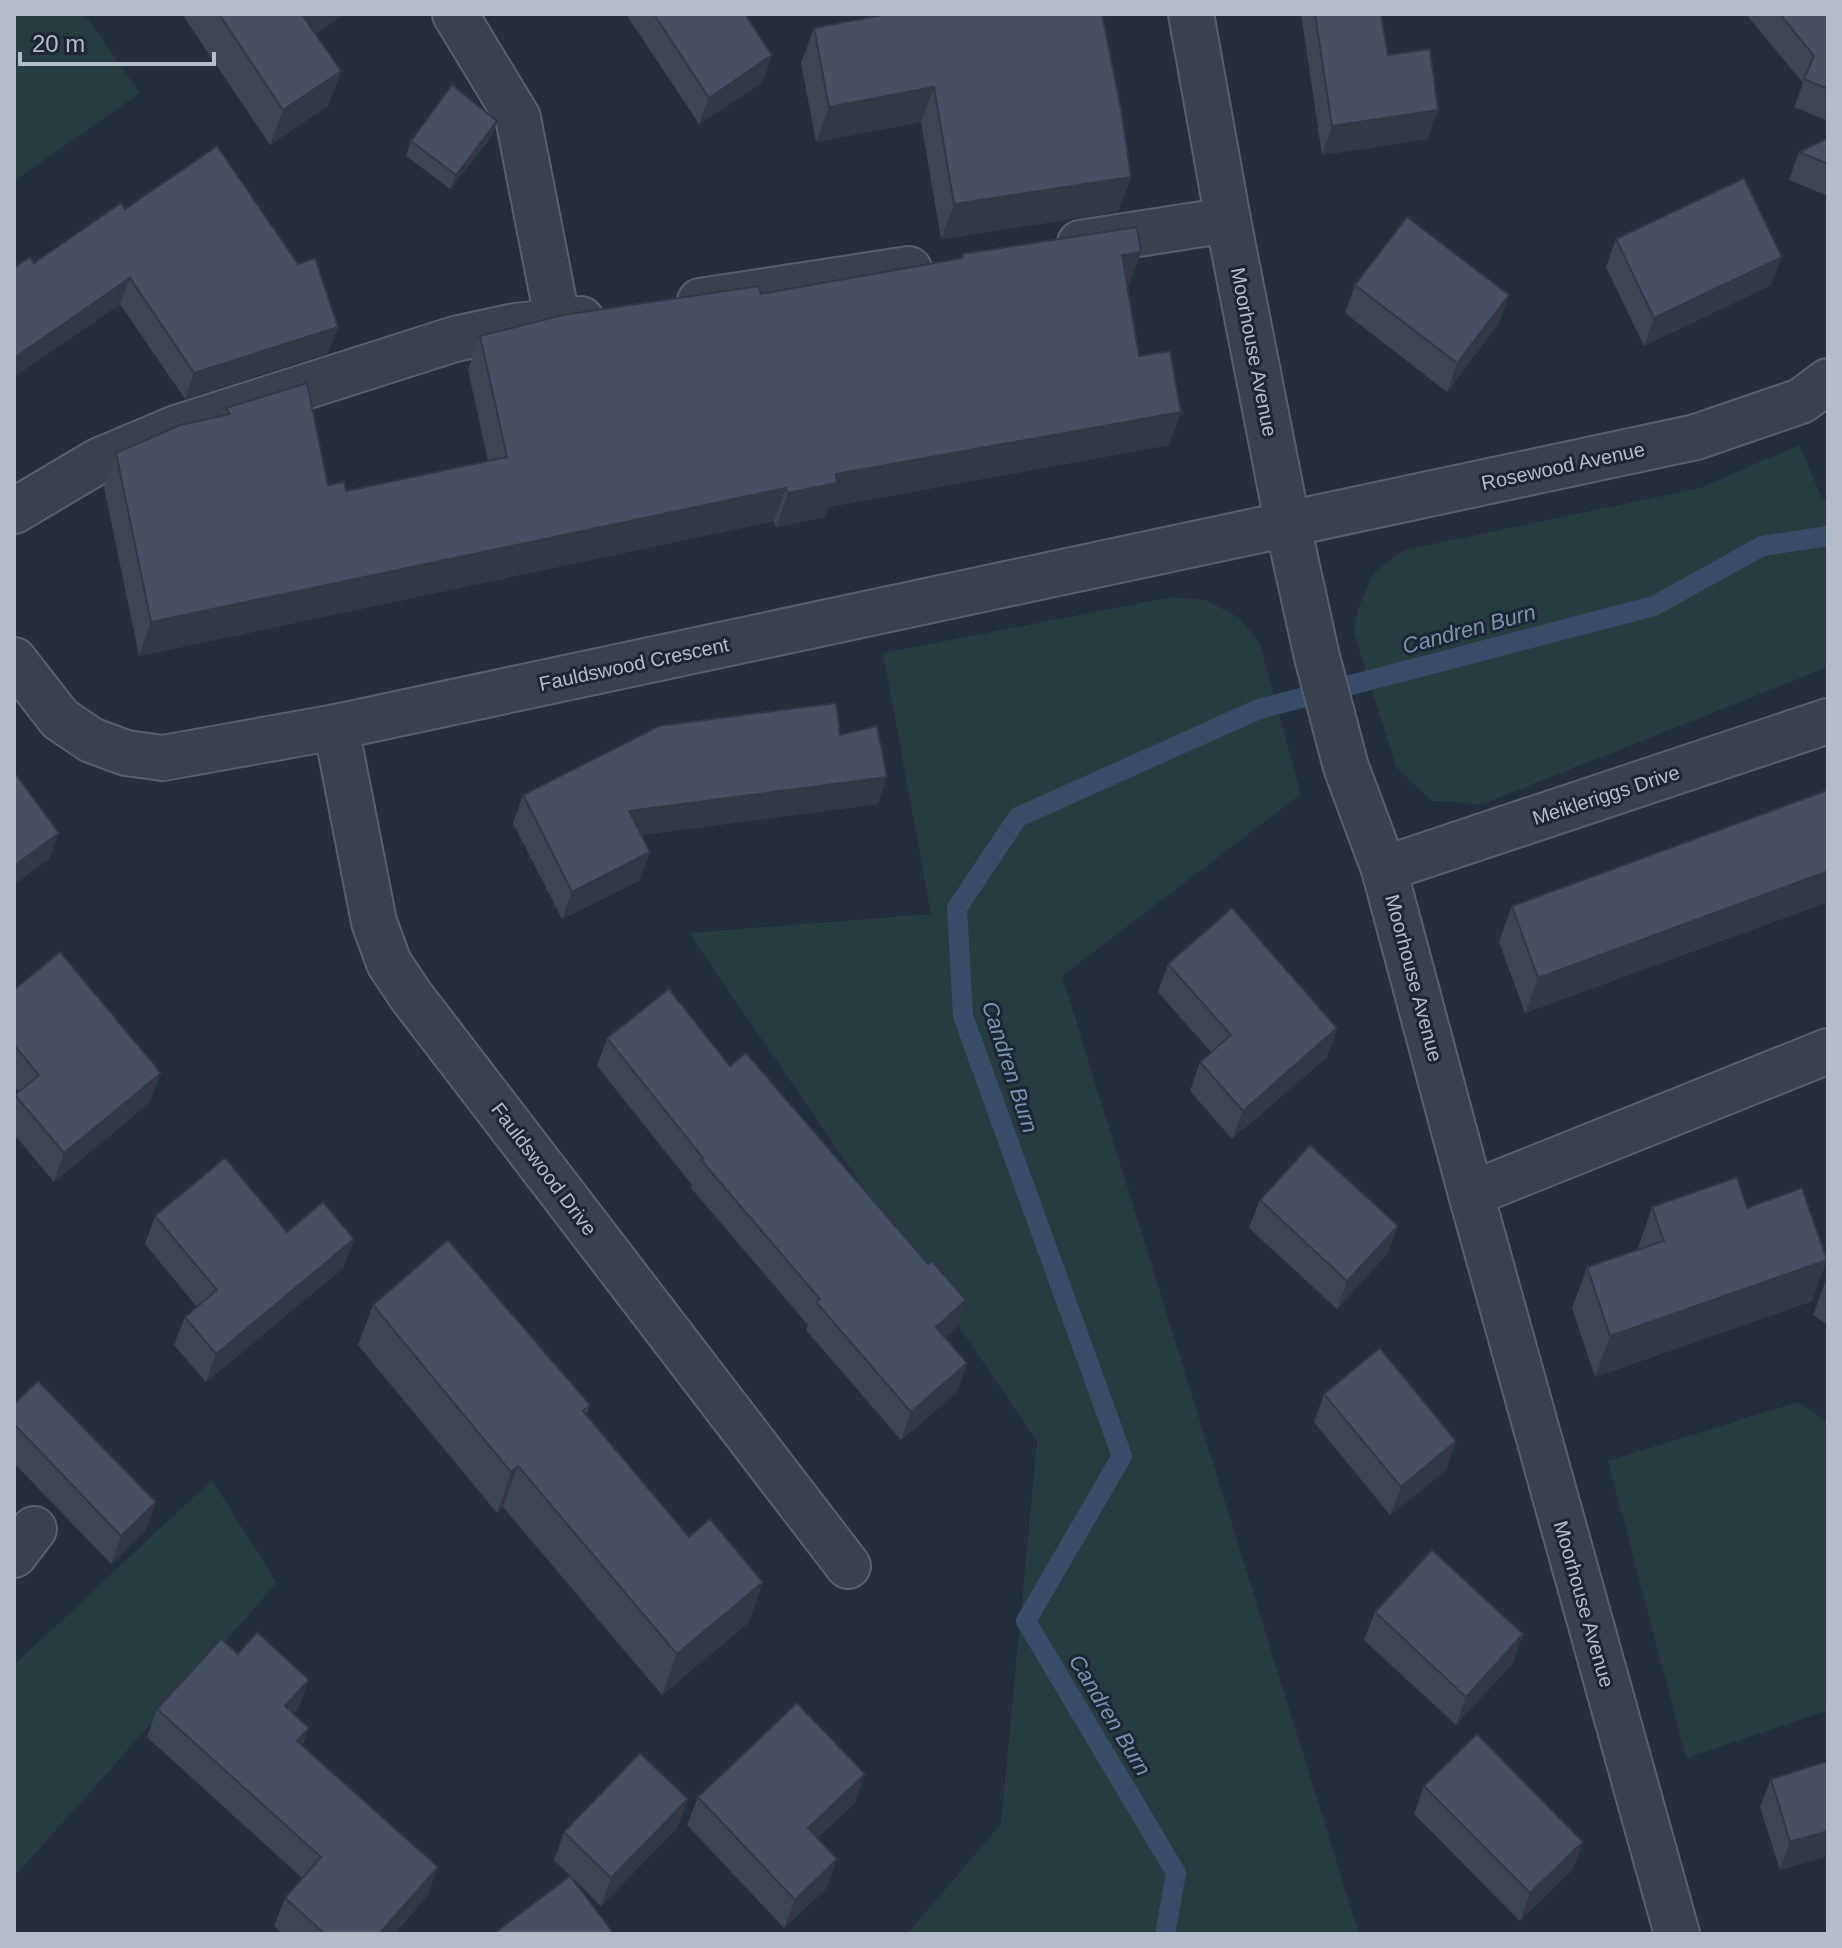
<svg xmlns="http://www.w3.org/2000/svg" width="1842" height="1948" viewBox="0 0 1842 1948" font-family="Arial,sans-serif">
  <rect width="100%" height="100%" fill="#242f3e"/>
  <g fill="#263c3f">
    <path d="M14 14H84L140 93 14 181Z"/>
    <path d="M1799 445 1822 498 1828 499V667L1483 804 1432 801 1396 767 1354 633 1358 609 1374 572 1405 550 1700 488Z"/>
    <path d="M1172 597 1205 600 1240 618 1260 644 1301 794 1062 976 1359 1934H907L1001 1824 1037 1441 689 933 931 914 883 653Z"/>
    <path d="M1798 1402 1828 1422V1710L1686 1758 1608 1461Z"/>
    <path d="M212 1480 277 1583 14 1877V1665Z"/>
  </g>
  <g fill="none" stroke-linecap="round" stroke-linejoin="round">
    <path stroke="#394c67" stroke-width="20" d="M1165 1934 1176 1873 1026 1621 1122 1456 963 1016 957 908 1018 817 1259 709 1654 606 1762 546 1828 536"/>
    <g stroke="#565f6c" stroke-width="48">
      <g id="minor">
        <path d="M455 14 518 118 558 323"/>
        <path d="M1191 14 1228 220 1288 526 1317 657 1346 767 1384 869 1471 1194 1677 1934"/>
        <path d="M1080 243 1228 220"/>
        <path d="M700 301 909 269"/>
        <path d="M14 511 100 460 176 428 455 339 515 326 581 319"/>
        <path d="M14 660 60 719 91 740 126 753 163 758 336 727 1696 437 1801 401 1828 381"/>
        <path d="M336 727 374 922 389 963 411 996 848 1566"/>
        <path d="M1384 869 1828 721"/>
        <path d="M1471 1194 1828 1051"/>
        <path d="M14 1555 34 1529"/>
      </g>
    </g>
    <use href="#minor" stroke="#38414e" stroke-width="44"/>
  </g>
  <g fill="#3b4654">
    <path d="M182 14H344L316 34 341 71 328 106 270 145Z"/>
    <path d="M626 14H745L763 82 699 124Z"/>
    <path d="M1301 14H1381L1388 55 1428 139 1322 155Z"/>
    <path d="M1746 14H1828V121L1794 107 1803 83Z"/>
    <path d="M814 28 1131 177 1118 212 941 239 921 122 816 142 801 63Z"/>
    <path d="M492 136 450 189 406 156 411 141Z"/>
    <path d="M1828 138V196L1789 180 1799 152Z"/>
    <path d="M125 209 338 327 328 353 185 399 120 304 14 377V268L34 263Z"/>
    <path d="M1616 239 1771 285 1644 346 1606 267Z"/>
    <path d="M962 254 1129 285 1127 286 1139 356 1181 412 1169 445 829 507 825 517 776 527 774 521 139 656 104 487 116 453 224 416 226 408 328 485 346 491 488 461 468 370 480 336 761 294 961 258Z"/>
    <path d="M1355 285 1499 323 1447 392 1345 313Z"/>
    <path d="M840 735 878 804 641 835 640 880 562 919 513 823 523 795Z"/>
    <path d="M1828 790V902L1525 1013 1499 942 1512 906Z"/>
    <path d="M1168 964 1337 1028 1327 1057 1232 1139 1190 1091 1200 1062 1211 1052 1158 992Z"/>
    <path d="M14 990 150 1102 54 1182 14 1134V1098L15 1095 19 1092 14 1086Z"/>
    <path d="M607 1038 730 1066 928 1264 966 1300 956 1329 945 1338 967 1363 957 1392 901 1440 806 1330 808 1325 691 1188 692 1185 597 1066Z"/>
    <path d="M1260 1200 1398 1226 1387 1254 1337 1309 1249 1228Z"/>
    <path d="M1652 1207 1747 1208 1812 1301 1595 1377 1572 1308 1587 1267 1638 1250V1248Z"/>
    <path d="M155 1216 287 1232 354 1239 343 1268 206 1382 174 1345 185 1317 197 1307 145 1244Z"/>
    <path d="M1828 1275V1325L1813 1315Z"/>
    <path d="M373 1305 590 1405 586 1415 689 1537 763 1582 748 1623 662 1695 503 1507 497 1513 358 1345Z"/>
    <path d="M1324 1394 1456 1441 1446 1470 1390 1515 1314 1422Z"/>
    <path d="M14 1404 146 1530 111 1564 14 1463Z"/>
    <path d="M1375 1612 1513 1663 1456 1725 1364 1640Z"/>
    <path d="M299 1708 293 1714 302 1746 428 1895 394 1934H283L274 1926 285 1898 302 1878 147 1737 157 1709Z"/>
    <path d="M1828 1761V1856L1780 1870 1760 1807 1771 1779Z"/>
    <path d="M1424 1786 1583 1842 1572 1870 1520 1921 1414 1814Z"/>
    <path d="M698 1797 855 1803 817 1838 827 1888 784 1928 687 1825Z"/>
    <path d="M678 1827 601 1906 554 1860 564 1832Z"/>
  </g>
  <g fill="#303945">
    <path d="M306 14H344L291 51 303 16Z"/>
    <path d="M772 55 763 82 699 124 709 98Z"/>
    <path d="M341 71 328 106 270 145 283 110Z"/>
    <path d="M934 87 921 122 816 142 829 107Z"/>
    <path d="M1438 110 1428 139 1322 155 1332 126Z"/>
    <path d="M497 121 492 136 450 189 456 175Z"/>
    <path d="M1131 177 1118 212 941 239 954 204Z"/>
    <path d="M1141 252 1129 285 1109 289 1122 255Z"/>
    <path d="M1782 257 1771 285 1644 346 1654 318Z"/>
    <path d="M130 278 120 304 14 377V358Z"/>
    <path d="M1509 295 1499 323 1447 392 1457 363Z"/>
    <path d="M338 327 328 353 185 399 194 373Z"/>
    <path d="M1181 412 1169 445 829 507 825 517 776 527 788 493 836 474Z"/>
    <path d="M786 488 774 521 139 656 151 622Z"/>
    <path d="M887 777 878 804 619 838 629 811Z"/>
    <path d="M59 833 49 859 14 885V866Z"/>
    <path d="M650 852 640 880 562 919 572 892Z"/>
    <path d="M1828 871V902L1525 1013 1538 978Z"/>
    <path d="M1337 1028 1327 1057 1232 1139 1243 1111Z"/>
    <path d="M161 1073 150 1102 54 1182 64 1153Z"/>
    <path d="M1398 1226 1387 1254 1337 1309 1347 1281Z"/>
    <path d="M354 1239 343 1268 206 1382 216 1354Z"/>
    <path d="M1827 1260 1812 1301 1595 1377 1610 1336Z"/>
    <path d="M966 1300 956 1329 926 1355 936 1327Z"/>
    <path d="M967 1363 957 1392 901 1440 911 1412Z"/>
    <path d="M1456 1441 1446 1470 1390 1515 1401 1487Z"/>
    <path d="M518 1466 503 1507 497 1513 511 1472Z"/>
    <path d="M156 1502 146 1530 111 1564 121 1536Z"/>
    <path d="M763 1582 748 1623 662 1695 677 1654Z"/>
    <path d="M1523 1634 1513 1663 1456 1725 1466 1697Z"/>
    <path d="M309 1680 299 1708 274 1734 285 1706Z"/>
    <path d="M309 1728 299 1756 297 1741Z"/>
    <path d="M865 1774 855 1803 797 1857 808 1828Z"/>
    <path d="M688 1799 678 1827 601 1906 611 1878Z"/>
    <path d="M1828 1831V1856L1780 1870 1790 1842Z"/>
    <path d="M1583 1842 1572 1870 1520 1921 1530 1893Z"/>
    <path d="M837 1859 827 1888 784 1928 795 1900Z"/>
    <path d="M438 1867 428 1895 394 1934H379Z"/>
  </g>
  <g fill="#455162" stroke="#303945" stroke-width="2">
    <path d="M219 14H306L303 16 341 71 283 110Z"/>
    <path d="M654 14H745L772 55 709 98Z"/>
    <path d="M888 14H1102L1121 109 1131 177 954 204 934 87 829 107 814 28Z"/>
    <path d="M1315 14H1381L1388 55 1430 49 1438 110 1332 126Z"/>
    <path d="M1780 14H1828V89L1804 79 1814 56Z"/>
    <path d="M452 85 497 121 456 175 411 141Z"/>
    <path d="M1828 138V164L1799 152Z"/>
    <path d="M217 146 298 264 315 258 338 327 194 373 130 278 14 358V268L30 257 34 263 121 203 125 209Z"/>
    <path d="M1744 178 1782 257 1654 318 1616 239Z"/>
    <path d="M1407 217 1509 295 1457 363 1355 285Z"/>
    <path d="M1137 227 1141 252 1122 255 1139 356 1170 351 1181 412 836 474 837 483 788 493 786 488 151 622 116 453 180 425 230 414 226 408 307 383 328 485 344 482 346 491 507 457 480 336 563 315 759 286 761 294 963 258 962 254Z"/>
    <path d="M836 703 840 735 877 726 887 777 629 811 650 852 572 892 523 795 659 726Z"/>
    <path d="M14 772 59 833 14 866Z"/>
    <path d="M1828 790V871L1538 978 1512 906Z"/>
    <path d="M1232 908 1337 1028 1243 1111 1200 1062 1231 1035 1168 964Z"/>
    <path d="M60 952 161 1073 64 1153 15 1095 39 1075 14 1045V990Z"/>
    <path d="M669 989 730 1066 746 1053 928 1264 932 1261 966 1300 936 1327 967 1363 911 1412 816 1302 820 1299 701 1160 703 1158 607 1038Z"/>
    <path d="M1310 1145 1398 1226 1347 1281 1260 1200Z"/>
    <path d="M225 1158 287 1232 323 1202 354 1239 216 1354 185 1317 217 1290 155 1216Z"/>
    <path d="M1737 1177 1747 1208 1802 1188 1827 1260 1610 1336 1587 1267 1664 1241 1652 1207Z"/>
    <path d="M448 1240 590 1405 583 1411 689 1537 710 1519 763 1582 677 1654 518 1466 511 1472 373 1305Z"/>
    <path d="M1380 1348 1456 1441 1401 1487 1324 1394Z"/>
    <path d="M38 1381 156 1502 121 1536 14 1424V1404Z"/>
    <path d="M1432 1550 1523 1634 1466 1697 1375 1612Z"/>
    <path d="M257 1632 309 1680 285 1706 309 1728 297 1741 438 1867 379 1934H325L285 1898 321 1857 157 1709 221 1639 238 1654Z"/>
    <path d="M797 1703 865 1774 808 1828 837 1859 795 1900 698 1797Z"/>
    <path d="M1477 1734 1583 1842 1530 1893 1424 1786Z"/>
    <path d="M640 1753 688 1799 611 1878 564 1832Z"/>
    <path d="M1828 1761V1831L1790 1842 1771 1779Z"/>
    <path d="M570 1876 614 1934H493Z"/>
  </g>
  <g text-anchor="middle" dominant-baseline="central" stroke-width="6" stroke-linejoin="round" paint-order="stroke">
    <g font-size="20" fill="#b4bcc9" stroke="#1d2633">
      <text transform="translate(1254 352) rotate(79)">Moorhouse Avenue</text>
      <text transform="translate(1563 466) rotate(-12)">Rosewood Avenue</text>
      <text transform="translate(634 664) rotate(-12)">Fauldswood Crescent</text>
      <text transform="translate(1606 795) rotate(-18)">Meikleriggs Drive</text>
      <text transform="translate(1414 978) rotate(75)">Moorhouse Avenue</text>
      <text transform="translate(544 1169) rotate(53)">Fauldswood Drive</text>
      <text transform="translate(1584 1604) rotate(74)">Moorhouse Avenue</text>
    </g>
    <g font-size="22" font-style="italic" fill="#7c92b1" stroke="#1d2633">
      <text transform="translate(1469 629) rotate(-15)">Candren Burn</text>
      <text transform="translate(1010 1067) rotate(72)">Candren Burn</text>
      <text transform="translate(1110 1715) rotate(59)">Candren Burn</text>
    </g>
  </g>
  <rect width="1842" height="1948" fill="none" stroke="#b4bcc9" stroke-width="32"/>
  <path d="M20 52v12h194v-12" fill="none" stroke="#b4bcc9" stroke-width="4"/>
  <text x="32" y="52" font-size="24" fill="#b4bcc9" stroke="#1d2633" stroke-width="6" paint-order="stroke">20 m</text>
</svg>
